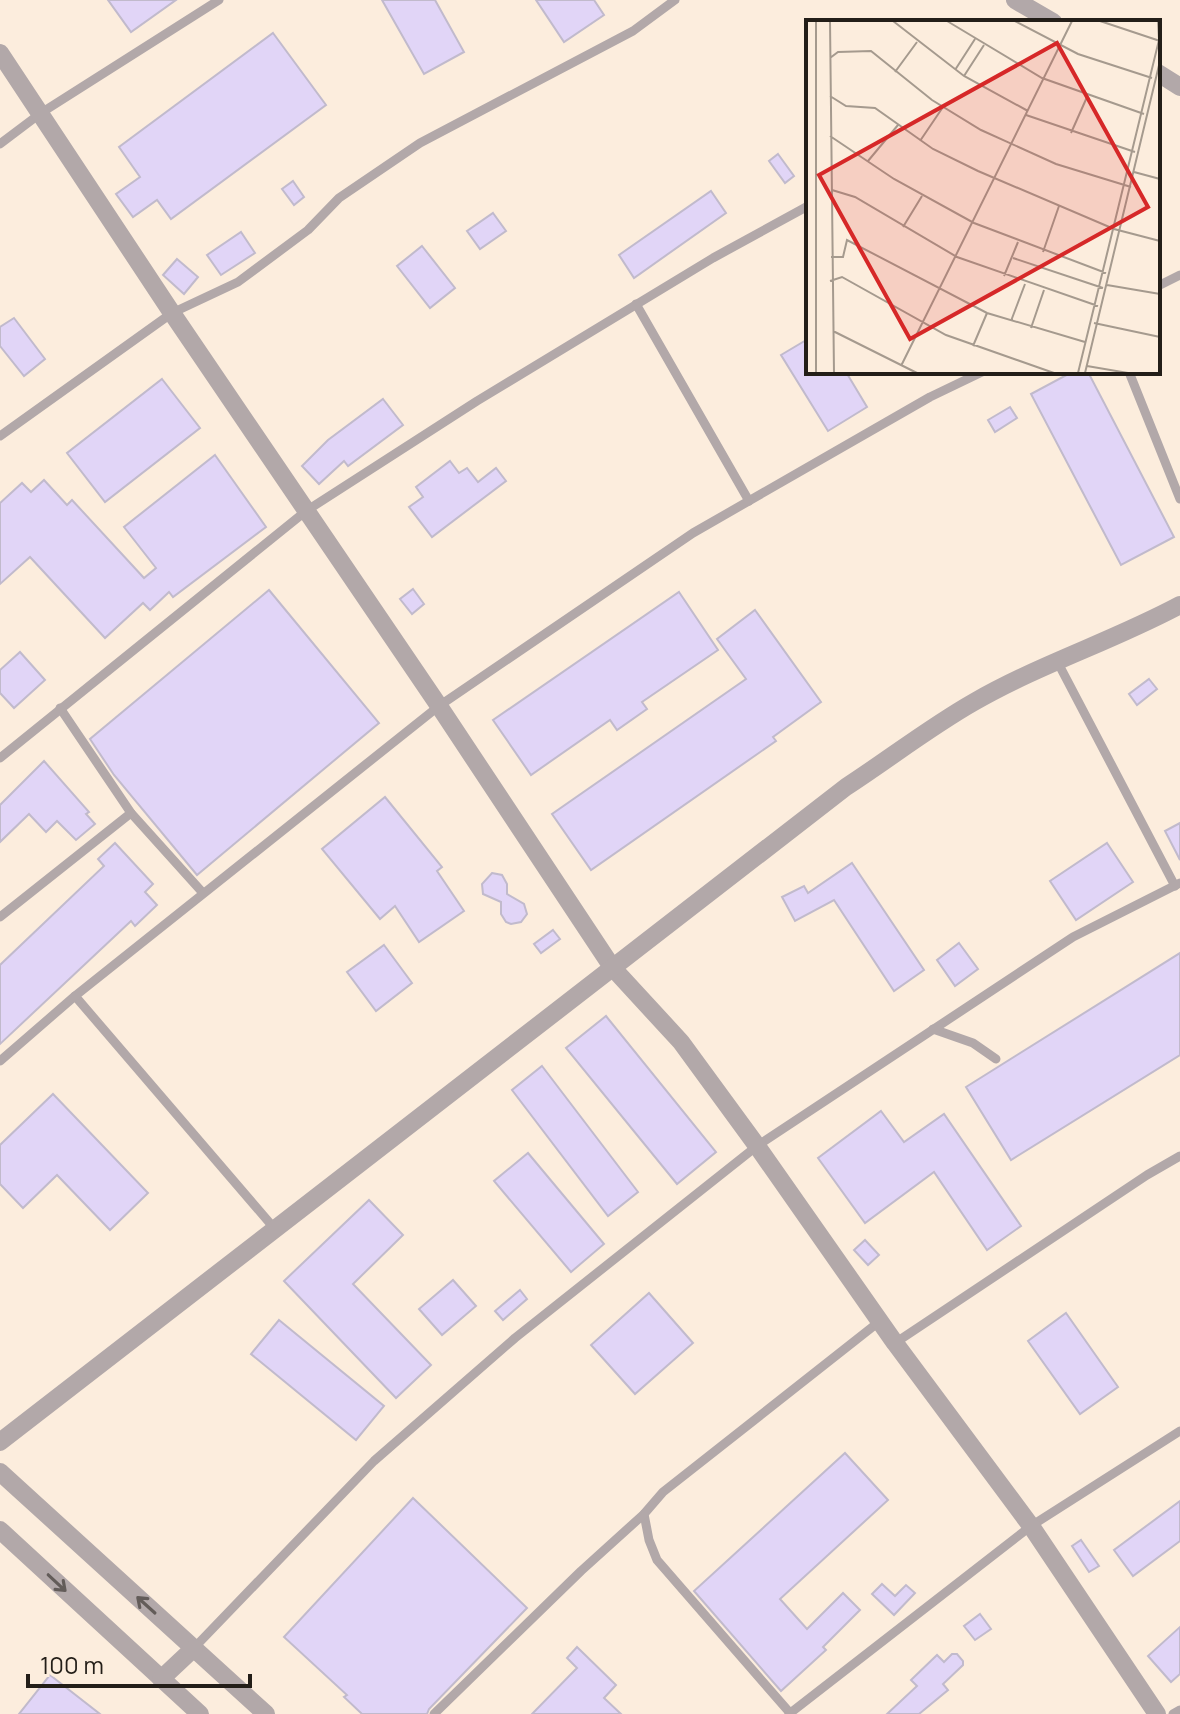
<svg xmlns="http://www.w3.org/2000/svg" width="1180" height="1714" viewBox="0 0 1180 1714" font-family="Manrope,sans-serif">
  <rect width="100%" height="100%" fill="#fceddd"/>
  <g fill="#e1d5f7" stroke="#c1bacc" stroke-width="2">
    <path d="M108 0H176L131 32Z"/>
    <path d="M382 0H435L464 52 424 74Z"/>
    <path d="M536 0H594L604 15 564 42Z"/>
    <path d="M273 33 326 105 171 219 157 200 133 217 116 194 140 177 119 147Z"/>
    <path d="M778 154 794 176 785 183 769 161Z"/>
    <path d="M293 181 304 197 294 205 282 189Z"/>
    <path d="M711 191 726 213 634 278 619 255Z"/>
    <path d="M493 213 506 231 480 249 467 231Z"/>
    <path d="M241 232 255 253 221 275 207 255Z"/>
    <path d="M422 246 455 288 430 308 397 266Z"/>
    <path d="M177 259 198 277 184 294 163 275Z"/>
    <path d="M14 318 45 359 24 376 0 346V327Z"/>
    <path d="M808 339V372H846L867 407 828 431 781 355Z"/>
    <path d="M1072 372H1088L1174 537 1121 565 1031 394Z"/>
    <path d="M162 379 200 428 105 502 67 453Z"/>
    <path d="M383 399 403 425 348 466 344 461 319 484 302 466 328 440Z"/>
    <path d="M1010 407 1017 418 995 432 988 420Z"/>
    <path d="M215 455 266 527 173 597 169 592 150 610 143 603 105 638 30 557 0 584V503L22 483 31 492 44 480 67 505 72 500 144 578 156 568 124 527Z"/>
    <path d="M450 461 459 473 467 468 478 482 496 468 506 481 432 537 409 507 423 497 416 487Z"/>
    <path d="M413 589 424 604 412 614 400 599Z"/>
    <path d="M269 590 379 723 197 875 114 775 90 739Z"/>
    <path d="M679 592 718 650 642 702 647 709 617 730 610 720 531 775 493 720Z"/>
    <path d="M755 610 821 702 773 737 776 741 591 870 552 814 746 679 717 639Z"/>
    <path d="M20 652 45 680 14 708 0 693V670Z"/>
    <path d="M1149 679 1157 689 1137 705 1129 694Z"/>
    <path d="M44 761 89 812 86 814 95 824 76 840 57 821 46 832 29 814 0 842V805Z"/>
    <path d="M385 797 442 867 437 871 464 911 419 942 395 906 380 919 322 849Z"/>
    <path d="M1180 823V860L1165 831Z"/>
    <path d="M115 843 153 884 145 892 157 905 135 926 131 921 0 1044V965L104 866 98 859Z"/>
    <path d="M1107 843 1133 882 1076 920 1050 881Z"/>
    <path d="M852 863 924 970 894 991 834 900 795 921 782 897 804 886 808 893Z"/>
    <path d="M492 873 502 875 507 884V894L524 904 527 914 521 922 511 924 506 922 501 914V902L483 894 482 884Z"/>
    <path d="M553 930 560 939 541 953 534 944Z"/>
    <path d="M959 943 978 969 955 986 937 960Z"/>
    <path d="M384 945 412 983 376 1011 347 972Z"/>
    <path d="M1180 953V1055L1011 1160 966 1087Z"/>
    <path d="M606 1016 716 1152 677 1184 566 1048Z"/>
    <path d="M542 1066 638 1192 608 1216 512 1090Z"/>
    <path d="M53 1094 148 1193 110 1230 57 1175 23 1208 0 1184V1145Z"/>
    <path d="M881 1111 904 1142 944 1114 1021 1226 987 1250 934 1172 865 1223 818 1158Z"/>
    <path d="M528 1153 604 1244 571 1272 494 1181Z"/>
    <path d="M369 1200 403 1235 353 1284 431 1365 396 1398 284 1281Z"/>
    <path d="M865 1240 879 1255 868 1265 854 1250Z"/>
    <path d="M453 1280 476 1306 442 1335 419 1309Z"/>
    <path d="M520 1290 527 1299 503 1320 495 1311Z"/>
    <path d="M649 1293 693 1343 635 1394 591 1345Z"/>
    <path d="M1066 1313 1118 1387 1080 1414 1028 1341Z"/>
    <path d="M279 1320 384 1406 356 1440 251 1354Z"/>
    <path d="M845 1453 888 1500 780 1599 807 1629 843 1593 860 1610 823 1647 826 1650 781 1691 694 1591Z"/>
    <path d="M413 1498 527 1608 429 1709 427 1714H362L344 1697 347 1695 284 1637Z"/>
    <path d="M1180 1501V1541L1133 1576 1114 1550Z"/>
    <path d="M1081 1540 1099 1566 1089 1572 1072 1546Z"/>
    <path d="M882 1584 895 1596 906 1585 915 1593 894 1615 872 1594Z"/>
    <path d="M980 1614 991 1629 975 1640 964 1626Z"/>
    <path d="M1180 1627V1674L1171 1682 1148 1656Z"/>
    <path d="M577 1647 616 1685 604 1698 621 1714H532L577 1668 567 1658Z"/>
    <path d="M952 1654H957L963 1661V1665L943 1684 948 1690 919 1714H887L917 1686 911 1680 937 1655 944 1662Z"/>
    <path d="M50 1675 100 1714H19Z"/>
  </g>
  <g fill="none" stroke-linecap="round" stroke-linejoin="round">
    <g stroke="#b2a8a9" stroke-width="9">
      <path d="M0 144 41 113 219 0"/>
      <path d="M1158 286 1180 275"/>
      <path d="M636 304 749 501"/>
      <path d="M1129 372 1180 499"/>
      <path d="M0 436 172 313 238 282 308 230 339 198 420 143 633 31 675 0"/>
      <path d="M1057 661 1175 886"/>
      <path d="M60 708 131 813 203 893"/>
      <path d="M0 758 306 511 477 401 713 258 808 206"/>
      <path d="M0 917 131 813"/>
      <path d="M75 996 274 1228"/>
      <path d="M933 1029 973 1043 996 1059"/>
      <path d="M0 1061 75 996 439 706 693 533 930 397 982 372"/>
      <path d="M895 1343 1147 1175 1180 1156"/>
      <path d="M644 1514 649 1540 657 1560 790 1713"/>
      <path d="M194 1648 374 1461 515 1338 757 1146 1073 937 1180 883"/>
      <path d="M434 1714 581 1571 644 1514 663 1492 880 1321"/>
      <path d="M789 1714 1031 1526 1180 1431"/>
      <path d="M1173 1714 1180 1710"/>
    </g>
    <g stroke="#b2a8a9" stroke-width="18">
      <path d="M1015 0 1053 22"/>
      <path d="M0 53 172 313 439 706 612 967 681 1042 757 1146 895 1343 1031 1526 1157 1714"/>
      <path d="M1158 73 1180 87"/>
      <path d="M0 1442 846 787C889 759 930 727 974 702 1040 664 1113 641 1180 605"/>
      <path d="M0 1472 266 1714"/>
      <path d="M0 1530 200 1714"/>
      <path d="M161 1679 194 1648"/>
    </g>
  </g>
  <defs><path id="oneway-shaft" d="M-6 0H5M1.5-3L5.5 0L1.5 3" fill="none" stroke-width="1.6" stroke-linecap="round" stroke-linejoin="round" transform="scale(2)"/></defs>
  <g stroke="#635c59">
    <use href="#oneway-shaft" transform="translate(57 1583) rotate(43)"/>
    <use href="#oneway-shaft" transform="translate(146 1605) rotate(-138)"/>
  </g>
  <g transform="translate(806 20)">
    <rect width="354" height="354" fill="#fceddd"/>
    <path fill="none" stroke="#a59a8e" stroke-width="2" d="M24 1 28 353M87 1 158 56 222 91M141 1 236 58 338 94M209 1 272 34 346 58M294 1 354 21M0 33V1M24 38 32 32 65 31 126 80 175 110 250 144 325 167M0 43V98M149 50 169 19M89 52 111 22M158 56 178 25M24 76 40 86 69 88 127 129 172 151 308 209 354 221M220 95 329 132M265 113 281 77M24 116 88 159 168 203 300 253M114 121 137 87M62 141 92 105M328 152 354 159M26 170 49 177 151 237 292 286M0 181 1 353M97 207 116 176M237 232 253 186M25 237H37L41 220 181 293 279 322M207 238 297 268M198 256 212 222M24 261 36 257 140 315 248 353M301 265 354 274M205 301 219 264M288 303 354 317M225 308 238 270M27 311 111 353M167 326 181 293M95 346 266 1M281 346 322 353M10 353V1M272 353 353 20 352 1M279 353 354 41"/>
    <path fill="#d62828" fill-opacity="0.15" stroke="#d62828" stroke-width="4" d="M251 23 342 187 104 319 13 155Z"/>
    <rect width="354" height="354" fill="none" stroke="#231e18" stroke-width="4"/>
  </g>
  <path d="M28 1674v12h222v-12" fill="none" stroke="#231e18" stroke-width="4"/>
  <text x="40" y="1674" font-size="24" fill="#231e18" stroke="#fceddd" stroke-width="6" paint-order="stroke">100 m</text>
</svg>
